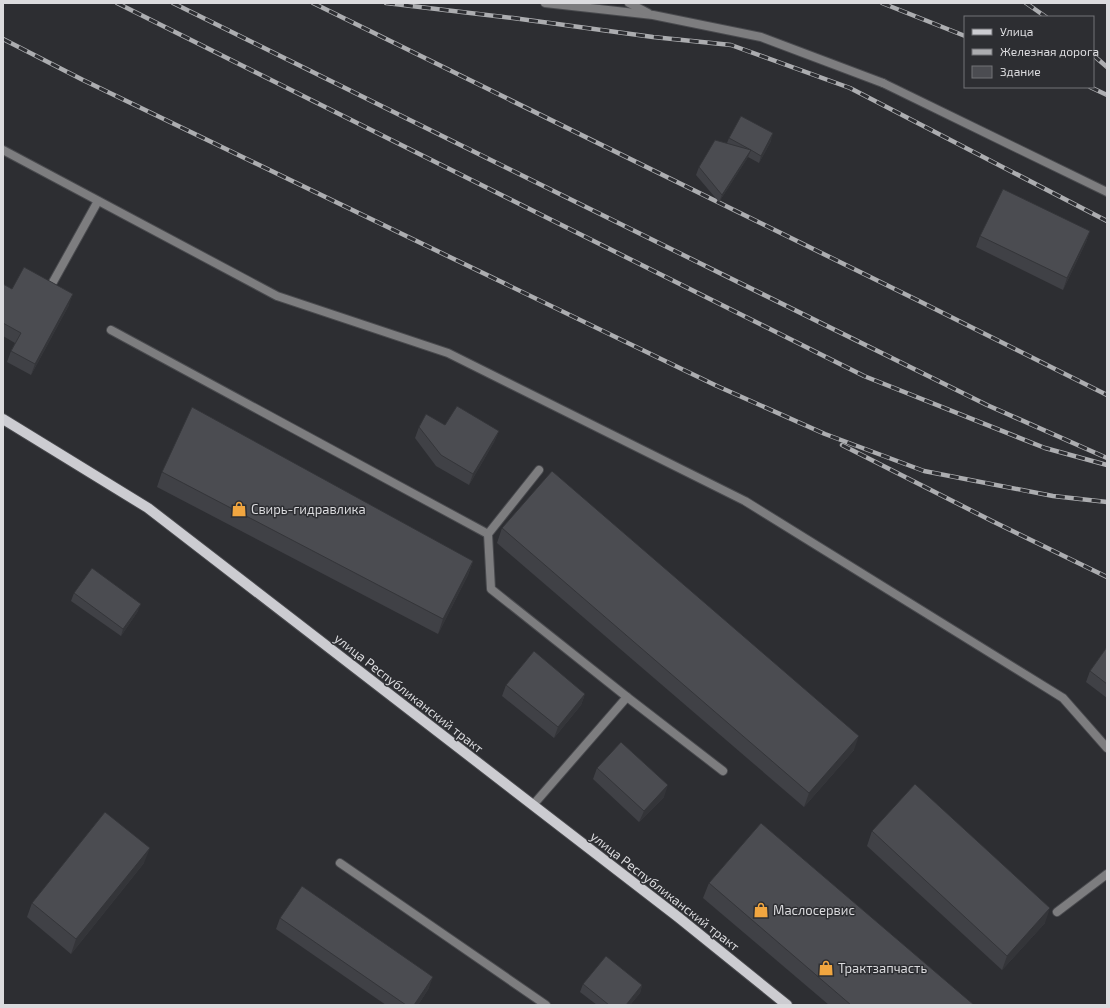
<svg xmlns="http://www.w3.org/2000/svg" width="1110" height="1008" viewBox="0 0 1110 1008" font-family="'Exo 2',sans-serif">
  <rect width="100%" height="100%" fill="#2d2e32"/>
  <g fill="none" stroke-linecap="round" stroke-linejoin="round">
    <g stroke="#494a4e" stroke-width="10">
      <g id="lane">
        <path d="M545 3 653 15 761 37 883 83"/>
        <path d="M629 3 648 13"/>
        <path d="M3 150 277 296 448 353 745 501 1063 698 1107 748"/>
        <path d="M53 282 98 201"/>
        <path d="M111 330 488 534"/>
        <path d="M627 697 723 771"/>
        <path d="M533 805 627 697 491 589 488 534 539 470"/>
        <path d="M340 863 546 1005"/>
        <path d="M1057 912 1107 874"/>
      </g>
    </g>
    <g stroke="#494a4e" stroke-width="10">
      <path id="street" d="M883 83 1107 192"/>
    </g>
    <g stroke="#494a4e" stroke-width="12">
      <path id="primary" d="M3 419 148 508 678 917 787 1005"/>
    </g>
    <use href="#lane" stroke="#7d7d7f" stroke-width="8"/>
    <use href="#street" stroke="#7d7d7f" stroke-width="8"/>
    <use href="#primary" stroke="#ccccd1" stroke-width="10"/>
    <g stroke="#acadb0" stroke-width="4.5">
      <g id="rail">
        <path d="M117 3 864 376 1045 448 1107 465"/>
        <path d="M173 3 987 405 1107 458"/>
        <path d="M313 3 915 299 1107 395"/>
        <path d="M386 3 513 18 653 37 731 45 850 88 1107 221"/>
        <path d="M882 3 965 36"/>
        <path d="M1026 3 1046 17"/>
        <path d="M3 39 83 80 717 386 825 434 924 471 1053 496 1107 502"/>
        <path d="M1093 55 1107 67"/>
        <path d="M1090 87 1107 95"/>
        <path d="M842 445 992 521 1107 577"/>
      </g>
    </g>
    <use href="#rail" stroke="#2d2e32" stroke-width="3" stroke-dasharray="9" stroke-linecap="butt"/>
  </g>
  <g fill="#404146">
    <path d="M729 138 771 141 759 163 748 157 719 202 696 175 699 167 727 143Z"/>
    <path d="M1090 231 1086 242 1063 290 976 247 980 236Z"/>
    <path d="M3 284 12 289 69 305 31 375 7 362 11 351 15 343 3 336Z"/>
    <path d="M445 425 499 431 494 442 469 485 436 466 415 438 419 427Z"/>
    <path d="M162 472 473 561 468 575 438 634 157 487Z"/>
    <path d="M502 528 854 750 804 807 497 543Z"/>
    <path d="M74 593 138 611 121 636 71 601Z"/>
    <path d="M1107 647V698L1086 682 1090 671Z"/>
    <path d="M506 685 585 694 581 705 554 738 502 696Z"/>
    <path d="M597 768 664 797 639 822 593 779Z"/>
    <path d="M872 831 1045 923 1002 970 867 846Z"/>
    <path d="M144 863 71 954 27 917 32 903Z"/>
    <path d="M709 883 974 1005H829L703 898Z"/>
    <path d="M280 918 429 988 418 1005H386L276 929Z"/>
    <path d="M583 984 642 985 640 993 630 1005H597L580 992Z"/>
  </g>
  <g fill="#343539">
    <path d="M773 133 771 141 759 163 761 156Z"/>
    <path d="M751 150 748 157 719 202 722 195Z"/>
    <path d="M1090 231 1086 242 1063 290 1067 278Z"/>
    <path d="M73 294 69 305 31 375 35 364Z"/>
    <path d="M499 431 494 442 469 485 473 474Z"/>
    <path d="M473 561 468 575 438 634 443 619Z"/>
    <path d="M141 604 138 611 121 636 123 629Z"/>
    <path d="M585 694 581 705 554 738 558 727Z"/>
    <path d="M859 736 854 750 804 807 809 793Z"/>
    <path d="M668 785 664 797 639 822 644 811Z"/>
    <path d="M150 848 144 863 71 954 76 939Z"/>
    <path d="M1050 908 1045 923 1002 970 1007 956Z"/>
    <path d="M433 977 429 988 418 1005H414Z"/>
    <path d="M642 985 640 993 630 1005H626Z"/>
  </g>
  <g fill="#4b4c51" stroke="#343539">
    <path d="M741 116 773 133 761 156 751 150 722 195 699 167 715 140 751 150 729 138Z"/>
    <path d="M1003 189 1090 231 1067 278 980 236Z"/>
    <path d="M24 267 73 294 35 364 11 351 21 333 3 323V284L12 289Z"/>
    <path d="M457 406 499 431 473 474 441 455 419 427 426 414 445 425Z"/>
    <path d="M192 407 473 561 443 619 162 472Z"/>
    <path d="M552 471 859 736 809 793 502 528Z"/>
    <path d="M92 568 141 604 123 629 74 593Z"/>
    <path d="M1107 647V684L1090 671Z"/>
    <path d="M534 651 585 694 558 727 506 685Z"/>
    <path d="M621 742 668 785 644 811 597 768Z"/>
    <path d="M915 784 1050 908 1007 956 872 831Z"/>
    <path d="M105 812 150 848 76 939 32 903Z"/>
    <path d="M761 823 974 1005H851L709 883Z"/>
    <path d="M302 886 433 977 414 1005H406L280 918Z"/>
    <path d="M606 956 642 985 626 1005H609L583 984Z"/>
  </g>
  <defs>
    <g id="shop-bare" transform="scale(1.2)"><path d="M-5-2.5h2.3a2.7 3.5 0 0 1 5.4 0H5L5.5 6h-11ZM-1.5-2.5h3a1.5 2.3 0 0 0-3 0Z" fill="#f1a640" stroke="#2d2e32" stroke-width="2.5" paint-order="stroke"/></g>
  </defs>
  <g fill-rule="evenodd">
    <use href="#shop-bare" x="239" y="509"/>
    <use href="#shop-bare" x="761" y="910"/>
    <use href="#shop-bare" x="826" y="968"/>
  </g>
  <g text-anchor="middle" dominant-baseline="central" stroke-width="3" stroke-linejoin="round" paint-order="stroke">
    <g font-size="13" fill="#dbdbde" stroke="#2d2e32" text-anchor="start">
      <text x="251" y="509">Свирь-гидравлика</text>
      <text x="773" y="910">Маслосервис</text>
      <text x="838" y="968">Трактзапчасть</text>
    </g>
    <g font-size="13" fill="#dbdbde" stroke="#2d2e32">
      <text transform="translate(409 693) rotate(38)">улица Республиканский тракт</text>
      <text transform="translate(665 891) rotate(38)">улица Республиканский тракт</text>
    </g>
  </g>
  <rect width="1110" height="1008" fill="none" stroke="#dbdbde" stroke-width="8"/>
  <rect x="964" y="16" width="130" height="72" fill="#2d2e32" stroke="#737377"/>
  <rect x="972" y="29" width="20" height="6" fill="#ccccd1" stroke="#737377"/>
  <text x="1000" y="36" font-size="12" fill="#dbdbde">Улица</text>
  <rect x="972" y="49" width="20" height="6" fill="#acadb0" stroke="#737377"/>
  <text x="1000" y="56" font-size="12" fill="#dbdbde">Железная дорога</text>
  <rect x="972" y="66" width="20" height="12" fill="#4b4c51" stroke="#737377"/>
  <text x="1000" y="76" font-size="12" fill="#dbdbde">Здание</text>
</svg>
